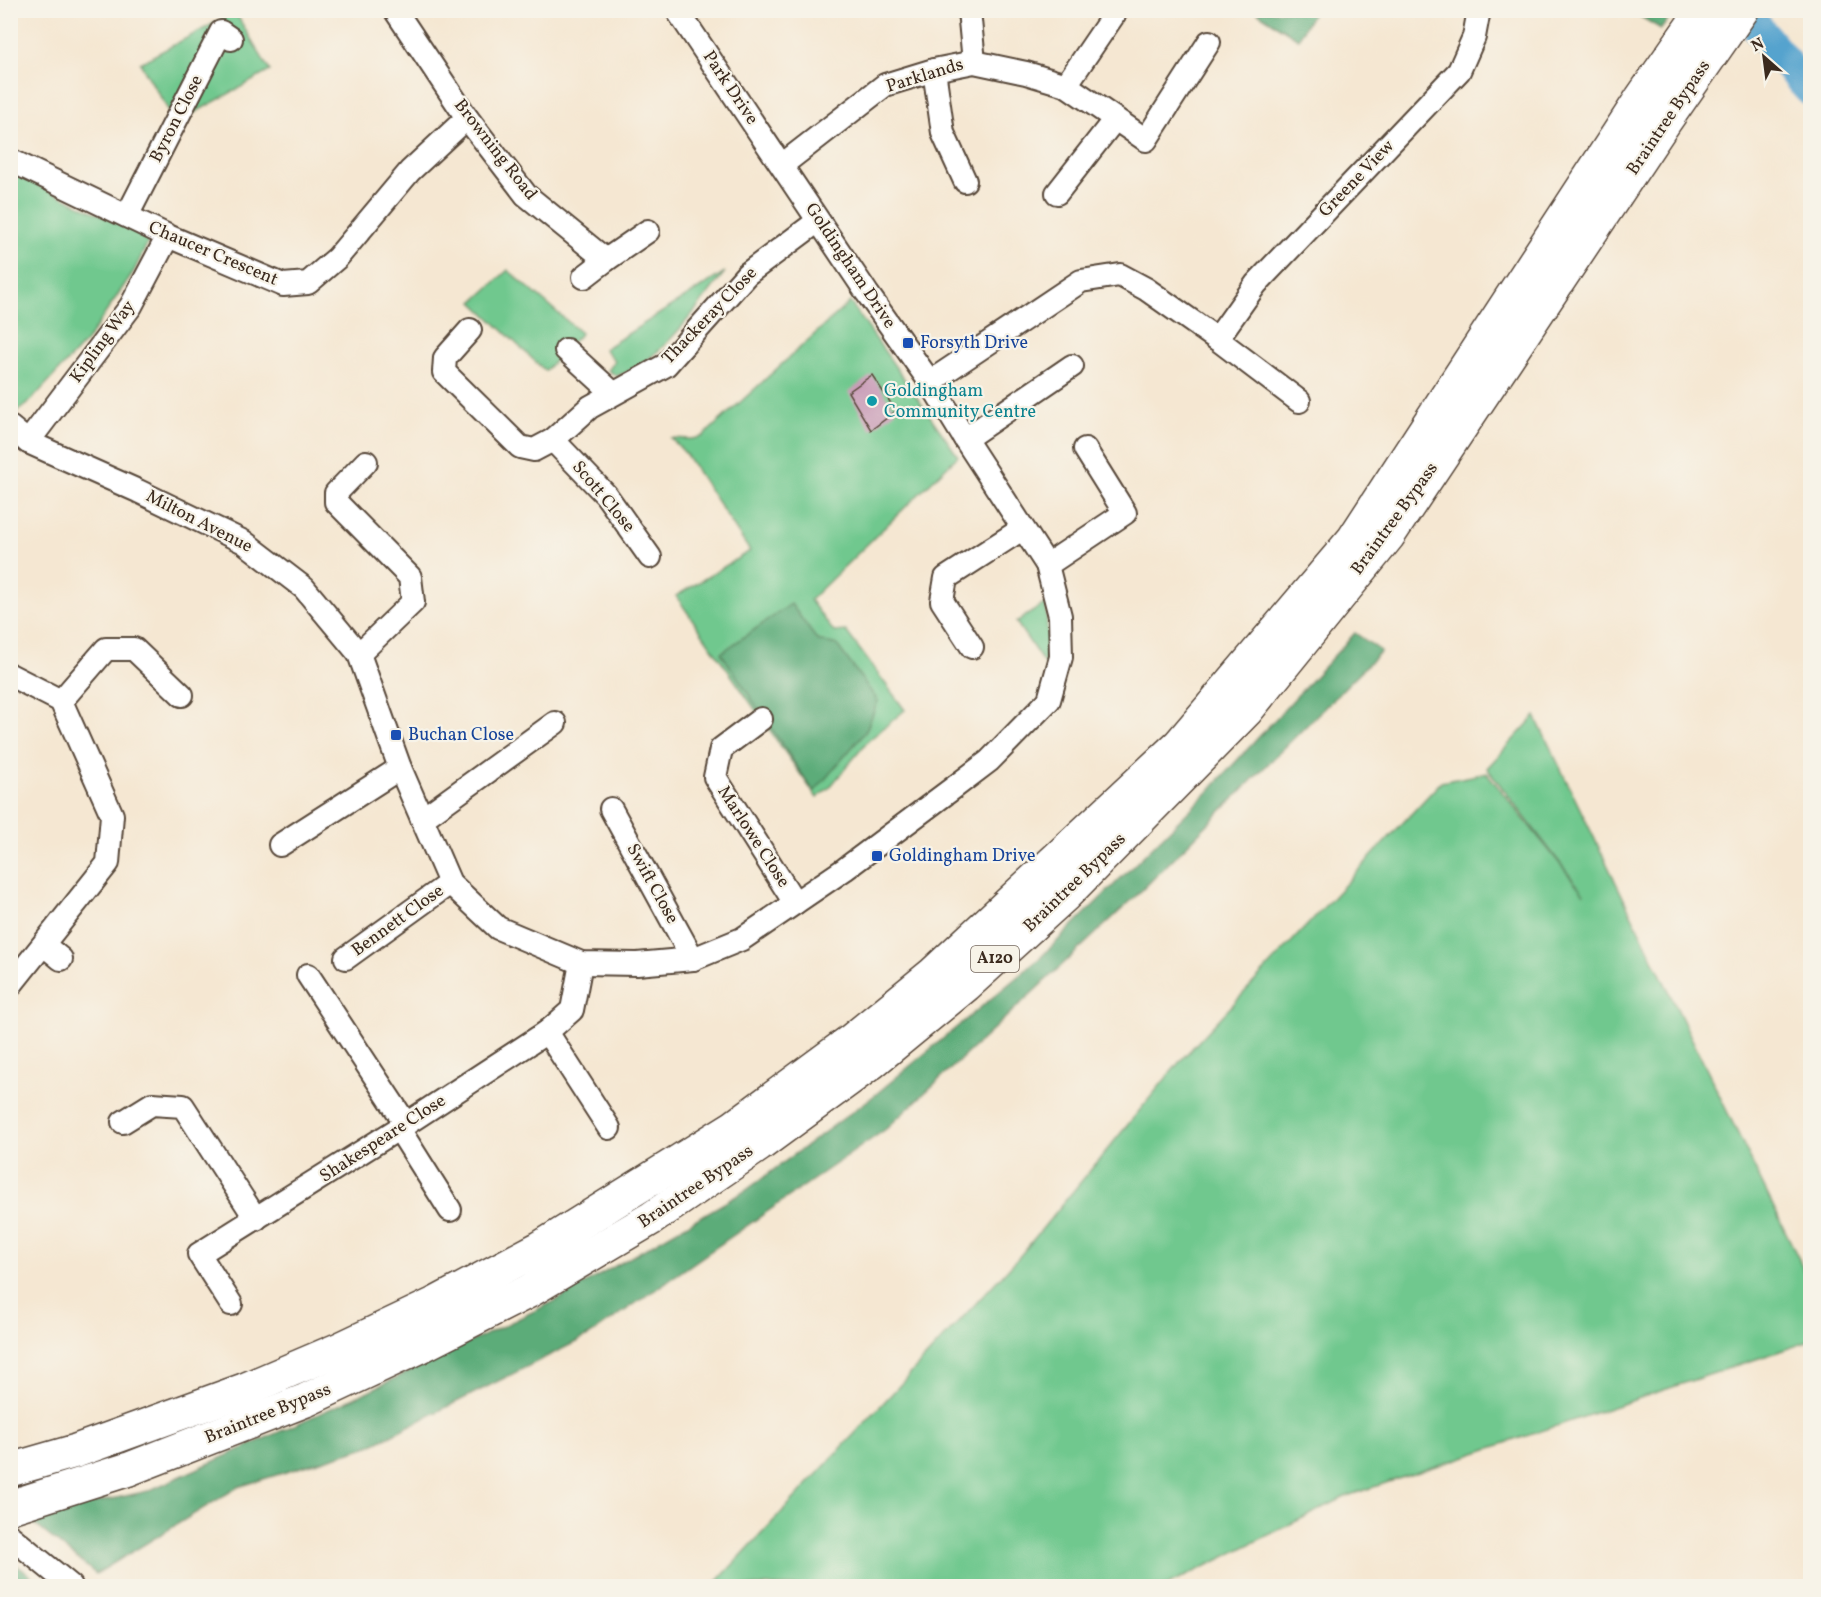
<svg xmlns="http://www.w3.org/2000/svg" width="1821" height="1597" viewBox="0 0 1821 1597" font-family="Vollkorn,serif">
  <rect width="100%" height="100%" fill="#f7f3e8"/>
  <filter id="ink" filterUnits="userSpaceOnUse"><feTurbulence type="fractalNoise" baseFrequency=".0167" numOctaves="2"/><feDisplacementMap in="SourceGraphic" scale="12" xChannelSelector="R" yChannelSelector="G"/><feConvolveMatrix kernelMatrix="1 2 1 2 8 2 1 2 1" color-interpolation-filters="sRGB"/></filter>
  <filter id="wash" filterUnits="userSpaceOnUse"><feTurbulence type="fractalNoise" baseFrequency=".008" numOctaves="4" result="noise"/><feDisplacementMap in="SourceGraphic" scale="24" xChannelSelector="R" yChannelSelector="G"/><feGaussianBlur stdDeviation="1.35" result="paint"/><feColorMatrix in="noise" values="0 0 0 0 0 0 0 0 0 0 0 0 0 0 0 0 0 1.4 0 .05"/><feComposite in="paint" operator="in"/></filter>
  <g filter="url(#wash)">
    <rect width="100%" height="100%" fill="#f5e7d2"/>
    <g fill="#6fc88e" stroke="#557956" stroke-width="1.5">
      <path d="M235 12 270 71 176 123 140 63Z"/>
      <path d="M10 172 150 238 134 271 88 339 27 405 14 413 10 412Z"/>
      <path d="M508 270 581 333 545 371 473 302Z"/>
      <path d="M725 272C697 307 661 363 616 376L608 370 615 361 604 349Z"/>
      <path d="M850 302 958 456 810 600 834 632 846 631 905 710 868 741 830 787 817 798 676 596 750 551 685 453 671 438 692 439 702 437Z"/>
      <path d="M1046 603 1048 645 1045 665 1016 622Z"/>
      <path d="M1535 716 1810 1282V1341L1347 1496 1166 1586H713L1019 1257 1181 1060 1441 782 1487 773 1584 894 1487 768Z"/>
    </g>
    <g fill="#5bac79" stroke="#4b6b4c" stroke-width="1.5">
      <path d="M1259 11 1314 10V11L1298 39 1258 13Z"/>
      <path d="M1631 11H1675L1661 29Z"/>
      <path d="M791 604 817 640 837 645 878 701 866 731 814 792 721 653Z"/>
      <path d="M1355 633 1381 651 1135 897 886 1129 590 1335 369 1446 238 1487 96 1574 27 1518 148 1491 354 1398 553 1302 745 1191 875 1095 1039 959 1207 793Z"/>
      <path d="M11 1561 30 1575 39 1586H11Z"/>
    </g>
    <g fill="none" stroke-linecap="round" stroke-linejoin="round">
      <path stroke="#54a3ce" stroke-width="32" d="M1743 10 1792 70 1810 90"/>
    </g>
    <g id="blocks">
      <path fill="#c79ab6" d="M872 375 896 411 871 430 848 392Z"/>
    </g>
  </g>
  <g filter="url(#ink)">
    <use href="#blocks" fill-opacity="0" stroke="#574639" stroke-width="1.5"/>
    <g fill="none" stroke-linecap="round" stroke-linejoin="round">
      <g stroke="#574639" stroke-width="26">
        <g id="minor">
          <path d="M395 10 467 118 526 195 606 260 648 231"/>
          <path d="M969 10 974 62"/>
          <path d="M934 70 943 133 965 181"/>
          <path d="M1066 85 1117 10"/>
          <path d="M10 160 168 236 283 285 308 283 337 258 410 171 467 118"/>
          <path d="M782 165 885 85 934 70 974 62 1026 73 1066 85 1146 140 1209 42"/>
          <path d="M1057 193 1115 119"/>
          <path d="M127 216 221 32 231 39"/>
          <path d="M584 277 606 260"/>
          <path d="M470 330 445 358 444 372 520 447 534 450 553 440 590 407 666 365 747 274 818 221"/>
          <path d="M1217 339 1256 284 1459 71 1474 37 1479 10"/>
          <path d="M566 350 613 393"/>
          <path d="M930 382 1081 281 1120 275 1146 289 1217 339 1299 401"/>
          <path d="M10 427 28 442 138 491 244 542 304 588 359 654 400 768 450 883 498 928 581 963 637 964 693 959 742 939 845 869 952 789 989 761 1049 700 1061 657 1060 616 1047 565 965 439 930 382 867 293 677 10"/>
          <path d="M965 439 1072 366"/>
          <path d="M553 440 606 495 650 557"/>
          <path d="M28 442 131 306 168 236"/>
          <path d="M1047 565 1125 513 1085 449"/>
          <path d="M972 647 942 601 946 578 1022 529"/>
          <path d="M359 654 413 602 410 577 336 502V493L366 462"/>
          <path d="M10 675 61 701 112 815 108 863 10 986"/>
          <path d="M61 701 106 649H134L182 695"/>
          <path d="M761 719 721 749 715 777 795 903"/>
          <path d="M611 809 693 959"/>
          <path d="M422 819 555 723"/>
          <path d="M280 845 400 768"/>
          <path d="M44 945 61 959"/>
          <path d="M346 958 450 883"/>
          <path d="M308 975 406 1124"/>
          <path d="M547 1032 609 1128"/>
          <path d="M123 1122 152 1104 183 1106 256 1219"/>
          <path d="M399 1129 450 1210"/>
          <path d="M231 1304 199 1254 406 1124 547 1032 572 1010 581 963"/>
          <path d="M10 1536 71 1586"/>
        </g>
      </g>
      <g stroke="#574639" stroke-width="36">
        <g id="highway">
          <path d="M10 1470 76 1451 244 1390 340 1349 435 1304 540 1248 734 1127 852 1040 933 974 1180 744 1353 540 1641 99 1703 10"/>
          <path d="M10 1507 129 1469 306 1400 419 1347 529 1291 652 1218 759 1145 871 1063 966 985 1065 895 1246 711 1388 536 1665 121 1742 10"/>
        </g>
      </g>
      <use href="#minor" stroke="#fff" stroke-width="22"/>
      <use href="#highway" stroke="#fff" stroke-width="33"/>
    </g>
  </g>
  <g fill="#1a4fb4" stroke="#f7f3e8" stroke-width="2">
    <rect x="902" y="337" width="12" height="12" rx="3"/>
    <rect x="390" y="729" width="12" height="12" rx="3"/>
    <rect x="871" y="850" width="12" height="12" rx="3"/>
  </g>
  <circle fill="#0f9aa8" stroke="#f7f3e8" stroke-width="2" cx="872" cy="401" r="6"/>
  <g text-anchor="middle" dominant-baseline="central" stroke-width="4.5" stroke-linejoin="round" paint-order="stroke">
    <rect fill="#f7f3e8" stroke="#73665b" stroke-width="1.5" x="971" y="946" width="48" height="26" rx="4.5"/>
    <g font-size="16" font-weight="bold" fill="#3b2a1e">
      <text x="995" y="959">A120</text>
    </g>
    <g font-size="18" fill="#3b2a1e" stroke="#f7f3e8">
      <text transform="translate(925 76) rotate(-17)">Parklands</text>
      <text transform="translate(730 88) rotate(56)">Park Drive</text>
      <text transform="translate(1669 118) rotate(-56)">Braintree Bypass</text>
      <text transform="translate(177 119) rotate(-63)">Byron Close</text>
      <text transform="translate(495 150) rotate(52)">Browning Road</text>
      <text transform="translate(1357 179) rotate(-46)">Greene View</text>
      <text transform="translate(213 254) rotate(23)">Chaucer Crescent</text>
      <text transform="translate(850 266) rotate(56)">Goldingham Drive</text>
      <text transform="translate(710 316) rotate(-46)">Thackeray Close</text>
      <text transform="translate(103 342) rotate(-54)">Kipling Way</text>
      <text transform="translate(603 497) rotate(50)">Scott Close</text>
      <text transform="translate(1395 519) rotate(-54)">Braintree Bypass</text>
      <text transform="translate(199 522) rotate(27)">Milton Avenue</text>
      <text transform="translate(753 837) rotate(57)">Marlowe Close</text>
      <text transform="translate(1075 883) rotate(-44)">Braintree Bypass</text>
      <text transform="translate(652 884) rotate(61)">Swift Close</text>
      <text transform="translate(398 921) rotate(-36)">Bennett Close</text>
      <text transform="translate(383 1139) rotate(-33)">Shakespeare Close</text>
      <text transform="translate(696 1187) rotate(-34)">Braintree Bypass</text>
      <text transform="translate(268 1414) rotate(-22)">Braintree Bypass</text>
    </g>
    <g font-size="18" fill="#164399" stroke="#f7f3e8" text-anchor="start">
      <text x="920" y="343">Forsyth Drive</text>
      <text x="408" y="735">Buchan Close</text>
      <text x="889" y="856">Goldingham Drive</text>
    </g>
    <g font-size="18" fill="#0d838f" stroke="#f7f3e8" text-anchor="start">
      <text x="884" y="391">Goldingham<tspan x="884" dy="21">Community Centre</tspan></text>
    </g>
  </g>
  <rect width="1821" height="1597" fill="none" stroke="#f7f3e8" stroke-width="36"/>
  <g transform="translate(1764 57) rotate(332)" stroke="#f7f3e8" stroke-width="4.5" paint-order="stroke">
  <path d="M0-4.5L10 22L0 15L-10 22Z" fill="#3b2a1e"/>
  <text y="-9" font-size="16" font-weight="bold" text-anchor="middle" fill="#3b2a1e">N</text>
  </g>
</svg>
